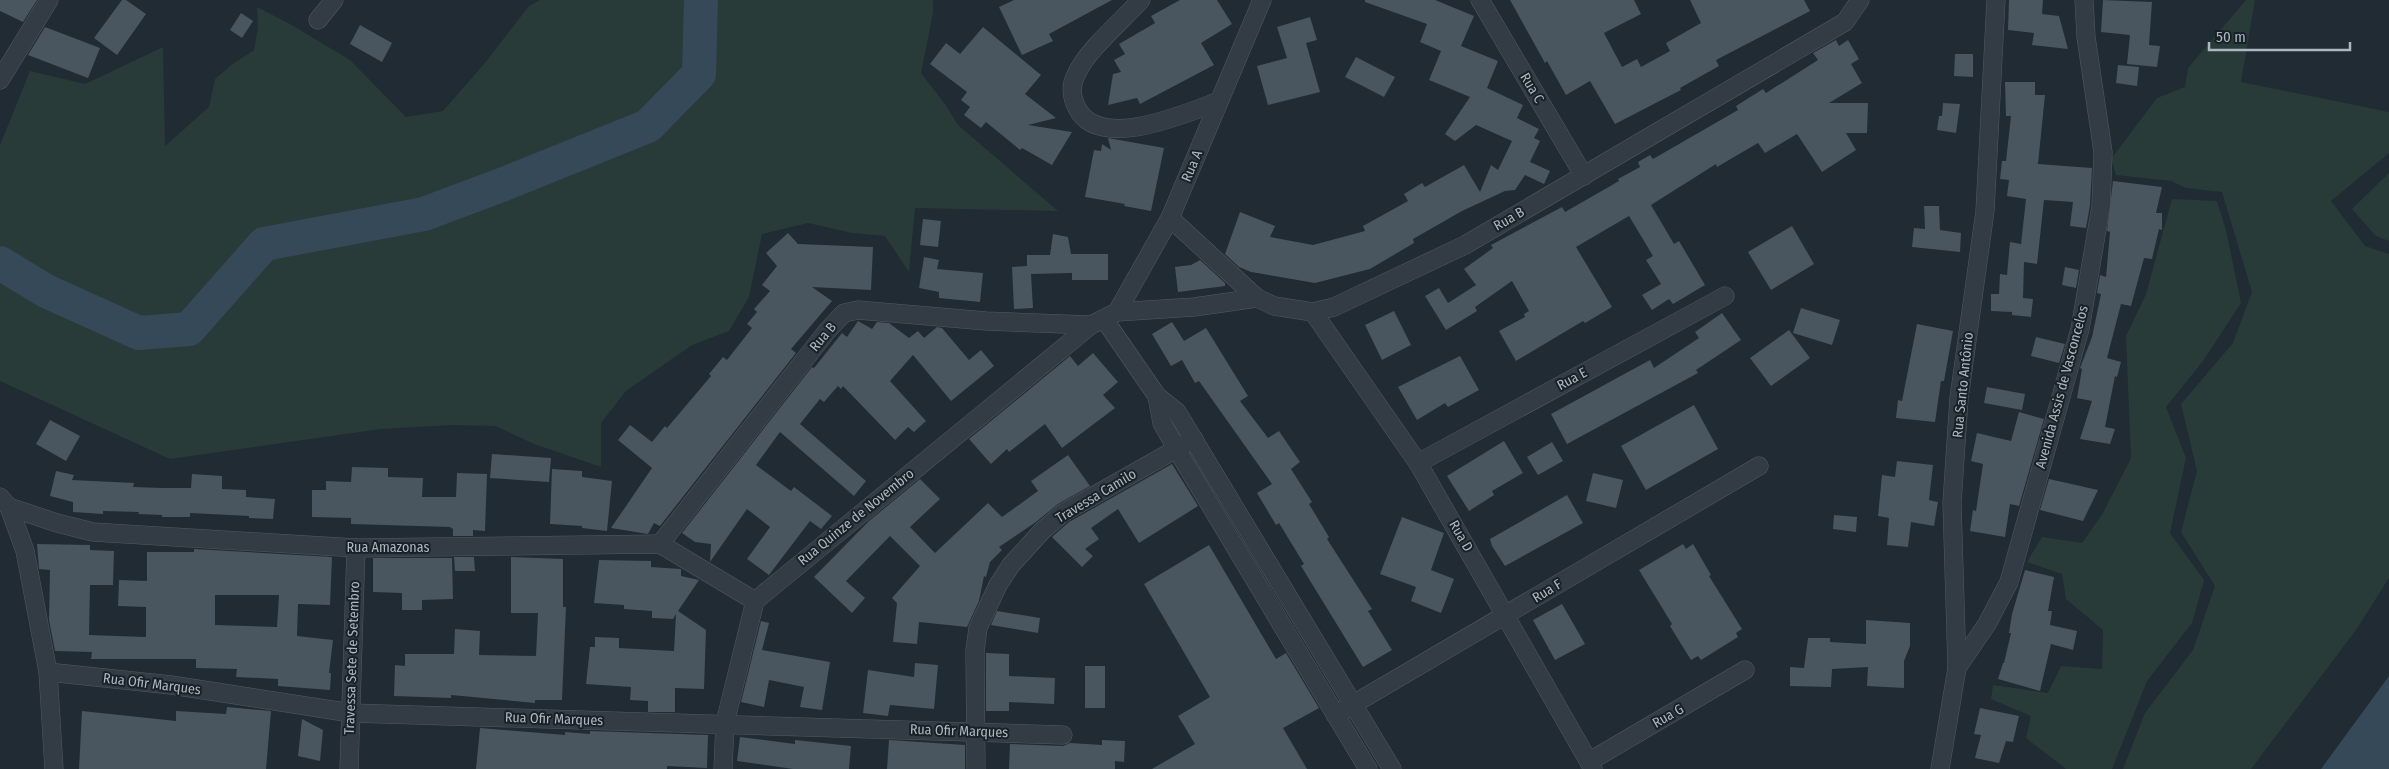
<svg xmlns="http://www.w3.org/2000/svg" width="2389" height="769" viewBox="0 0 2389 769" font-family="'Fira Sans Condensed',sans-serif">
  <rect width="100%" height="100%" fill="#202b33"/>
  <g fill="#283b38">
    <path d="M540 0H933V13L921 73 945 104 958 125 1058 211 915 208 909 272 885 236 852 233 808 223 762 234 749 297 729 331 692 345 626 391 601 423V467L534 444 496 426 452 425 381 429 170 459 0 381V145L30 71 85 84 163 47 165 146 209 107 215 79 231 65 254 50 258 28 257 7 290 24 350 60 406 117 443 111 484 64 529 6Z"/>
    <path d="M2246 0H2255L2241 82 2389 112V153L2331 201 2365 246 2389 254V578L2356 630 2251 769H2123L2145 713 2193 650 2215 586 2181 532 2197 471 2181 404 2233 343 2252 292 2222 192 2186 188 2171 181 2116 175 2111 159 2157 98 2185 87 2188 68Z"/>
    <path d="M2389 173V241L2376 236 2352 209Z"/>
    <path d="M2172 199 2217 201 2226 230 2241 303 2203 361 2166 407 2186 458 2170 533 2204 580 2192 623 2147 681 2112 769H2066L2026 738 2031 716 1991 699 1993 685 2048 693 2061 666 2102 669 2103 630 2066 599 2062 574 2027 562 2042 537 2082 543 2103 513 2131 458 2126 336 2146 294Z"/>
  </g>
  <path fill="#354959" d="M2389 676V769H2321Z"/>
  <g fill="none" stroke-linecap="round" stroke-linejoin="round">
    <path stroke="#354959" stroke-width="34" d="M0 263 46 291 139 333 189 329 264 244 424 214 504 184 648 126 699 74 701 0"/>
  </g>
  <g fill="#49555f" fill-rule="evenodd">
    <path d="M0 0H37L23 22 0 11Z"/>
    <path d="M122 0H126L146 14 117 55 94 38Z"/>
    <path d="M1014 0H1112L1049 34 1053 41 1022 55 999 7Z"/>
    <path d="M1180 0H1217L1232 24 1201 43 1214 65 1140 104 1137 98 1108 105 1113 74 1121 72 1114 60 1125 54 1119 44 1155 23 1151 16Z"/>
    <path d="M1365 0H1435L1474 16 1461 46 1498 61 1487 88 1523 105 1517 118 1539 129 1534 138 1540 141 1530 162 1550 171 1544 184 1525 175 1515 190 1505 191 1462 211 1413 239 1414 243 1370 269 1315 283 1251 272 1239 267 1225 254 1240 212 1275 226 1270 237 1313 245 1365 231 1363 226 1408 201 1404 194 1422 183 1425 187 1464 165 1480 192 1491 165 1498 170 1512 141 1476 125 1455 141 1445 134 1470 97 1429 80 1441 51 1420 42 1427 24 1365 2Z"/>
    <path d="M1510 0H1634L1641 14 1604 33 1622 67 1637 59 1641 67 1670 51 1666 43 1701 23 1690 0H1804L1810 11 1716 60 1719 66 1680 88 1681 90 1615 124 1590 81 1566 95 1547 61 1545 63Z"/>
    <path d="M2009 0H2043L2042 14 2059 16 2068 49 2032 45 2034 33 2008 30Z"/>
    <path d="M2103 0 2152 2 2149 45 2160 46 2157 67 2127 64 2130 35 2101 32Z"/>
    <path d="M241 13 253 21 242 38 230 30Z"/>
    <path d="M1310 17 1317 40 1306 43 1320 92 1268 105 1257 66 1287 58 1277 27Z"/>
    <path d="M360 25 392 43 382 62 350 44Z"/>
    <path d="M45 27 100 48 88 78 28 55Z"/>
    <path d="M983 27 1041 75 1025 94 1056 118 1028 125 1072 132 1052 165 1022 148 1020 150 986 122 981 128 964 115 970 107 961 100 967 92 930 64 946 43 960 54Z"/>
    <path d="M1836 40 1839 46 1848 40 1859 59 1851 64 1862 83 1829 103H1868L1867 133H1846L1856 150 1822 172 1797 134 1765 153 1758 143 1717 167 1716 164 1651 205 1674 244 1679 241 1705 285 1673 304 1669 299 1652 310 1642 295 1661 284 1646 260 1653 256 1629 216 1576 247 1612 307 1585 323 1583 321 1516 361 1499 331 1525 317 1524 314 1529 311 1512 281 1475 307 1477 311 1446 330 1425 296 1439 288 1448 303 1476 285 1464 269 1493 248 1491 245 1562 207 1565 212 1619 181 1618 179 1640 167 1638 162 1650 155 1653 159 1738 110 1736 106 1763 89 1766 93 1818 60 1813 53Z"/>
    <path d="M1955 54H1973V77L1954 76Z"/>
    <path d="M1356 57 1395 77 1384 97 1345 77Z"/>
    <path d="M2118 65 2139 67 2137 86 2116 83Z"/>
    <path d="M2005 82H2035V95H2045L2038 164 2092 168 2090 205 2086 228 2070 226 2073 202 2044 200 2037 264 2024 262 2023 298 2033 299 2031 317 2012 315V312L1991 311V294H1999L2000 274 2007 275 2010 242 2021 244 2026 199 2007 196 2009 180 2000 179 2002 161H2006L2011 116H2006Z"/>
    <path d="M1943 103 1960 104 1956 133 1937 130 1939 116H1942Z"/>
    <path d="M1108 138 1164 148 1151 211 1124 206 1125 204 1085 197 1094 150 1101 151 1102 144 1111 150Z"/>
    <path d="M2113 181 2162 187 2156 213H2162V230L2159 229 2152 259 2144 258 2131 306 2121 304 2107 358 2121 362 2117 377 2115 376 2105 427 2115 429 2110 444 2080 439 2092 401 2077 398 2082 369 2080 368 2092 337 2101 294 2097 293 2100 275 2106 277 2110 232 2107 231Z"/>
    <path d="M1924 206H1939L1940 230 1961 233 1960 252 1912 247 1914 228 1925 229Z"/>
    <path d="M923 219 941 221 938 247 920 245Z"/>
    <path d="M1792 226 1814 264 1771 290 1748 252Z"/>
    <path d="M788 233 798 244 873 247 871 290 812 287 832 301 791 349 796 353 660 526 654 523 648 534 611 528 652 468 618 440 630 425 652 442 665 426 667 428 711 376 709 374 723 357 727 360 752 328 747 324 757 312 754 309 770 291 762 285 777 266 766 253Z"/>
    <path d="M1053 234 1068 237 1071 254H1108V280H1072V273L1031 274 1033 308 1014 309 1012 267 1027 266V255H1050Z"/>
    <path d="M924 257 939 260 937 269 983 273 980 302 939 298V292L919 288Z"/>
    <path d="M1200 260 1225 283V286L1178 292 1175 267 1191 265Z"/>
    <path d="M2065 267 2079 270 2076 288 2062 285Z"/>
    <path d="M1801 308 1840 320 1832 345 1793 333Z"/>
    <path d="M1394 311 1411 345 1382 360 1365 325Z"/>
    <path d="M1722 313 1741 340 1696 370 1698 373 1567 444 1551 414 1650 360 1654 368 1699 338 1695 332Z"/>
    <path d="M858 321 872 329 877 322 889 323 909 338 918 331 924 338 937 327 942 328 969 360 981 350 994 366 951 401 913 355 890 381 926 421 914 432 908 427 895 440 843 386 841 389 838 386 824 402 820 399 800 424 866 481 854 496 780 432 756 465 791 491 794 487 832 516 821 529 810 521 769 575 747 559 770 527 747 509 710 562 711 544 695 542 682 533 812 367 814 368 842 333 847 337Z"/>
    <path d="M1172 322 1184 341 1206 328 1248 396 1240 401 1268 438 1279 431 1300 462 1291 469 1312 502 1309 504 1329 537 1327 539 1372 609 1368 611 1392 650 1363 667 1301 566 1304 564 1279 523 1276 525 1257 493 1272 484 1199 381 1195 383 1182 360 1171 366 1152 334Z"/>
    <path d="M1917 324 1953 331 1944 381H1941L1935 422 1896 418 1898 400 1902 401Z"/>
    <path d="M1789 330 1810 358 1771 386 1750 358Z"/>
    <path d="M2036 337 2065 344 2059 363 2031 356Z"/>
    <path d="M1093 353 1118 382 1103 395 1115 408 1062 448 1045 424 1009 452 1007 449 991 464 969 439 1070 356 1078 366Z"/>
    <path d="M1460 356 1479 390 1448 407 1445 403 1417 420 1398 387Z"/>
    <path d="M1987 387 2025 394 2022 410 1984 403Z"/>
    <path d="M1694 405 1718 449 1646 490 1621 446Z"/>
    <path d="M2019 412 2044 419 2019 506 2010 504 2005 537 1970 531 1973 510 1976 511 1983 464 1971 461 1977 433 2011 441Z"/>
    <path d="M50 420 80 436 66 461 36 444Z"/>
    <path d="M1504 441 1523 473 1492 491 1494 495 1469 511 1447 476Z"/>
    <path d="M1552 442 1563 461 1538 475 1527 457Z"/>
    <path d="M492 454 551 458 549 482 490 478Z"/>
    <path d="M1068 455 1090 486 1058 504 1036 522 999 547 1002 550 990 562 986 577 984 576 979 601 967 627 919 622 917 644 893 642 897 603 892 598 920 566 890 536 846 581 865 598 852 613 814 577 869 521 920 479 940 499 910 527 935 553 988 503 1002 517 1038 491 1031 481Z"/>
    <path d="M1897 461 1933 465 1929 500 1938 502 1934 526 1911 522 1908 547 1887 545 1889 518 1878 516 1882 475 1895 477Z"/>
    <path d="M1172 464 1198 506 1139 543 1118 509 1091 528 1099 539 1085 549 1093 556 1082 567 1052 537 1069 522Z"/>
    <path d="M352 467 388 468V477L423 478 422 497H456L457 473 487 474 485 531 473 530V536H453V529L450 527 351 524V518L312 517V490H326V481L351 482Z"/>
    <path d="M552 469 582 471V477L612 481 607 531 582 528V526L550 524Z"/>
    <path d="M56 471 74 475 72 480 134 483 133 487 163 488H191L192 474 222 476V489L246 490V497L275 499 273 519 249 518V516L190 513V517H162V515L138 514 139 512 103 511V514L73 512V502L50 496Z"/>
    <path d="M1593 473 1623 480 1616 508 1586 501Z"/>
    <path d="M2049 479 2098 490 2083 521 2040 510Z"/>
    <path d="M1567 495 1583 523 1505 566 1492 546 1490 539Z"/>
    <path d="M1834 515 1857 517 1856 532 1833 529Z"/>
    <path d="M1402 517 1444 533 1431 570 1454 579 1441 613 1411 601 1416 587 1380 574Z"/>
    <path d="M37 544 90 545V550L114 551 113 585H90L89 635 146 637V607L118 606 119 580 147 581V552H194V549L332 557 330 605 298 604 297 636 333 640 329 673H331L330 690 278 686V679L236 677 237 669 196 668V659H91L92 652 55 651 49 620 50 570 39 569ZM215 595H279L277 627 215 625Z"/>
    <path d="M1683 544 1686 549 1693 544 1711 575 1709 576 1742 629 1736 633 1738 637 1701 660 1698 656 1691 660 1670 626 1672 624 1639 570Z"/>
    <path d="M1209 545 1276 659 1286 653 1319 708 1283 728 1307 769H1152L1195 744 1178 716 1210 697 1144 584Z"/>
    <path d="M454 557H474L475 571H455Z"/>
    <path d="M511 557 563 559V607H566L562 700H535V703L451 695V698L394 696 395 665 405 666V654H454L455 629 480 631 479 655 536 656 538 613H511Z"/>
    <path d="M373 558H452L453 599 422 600V610H402V593L373 592Z"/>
    <path d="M599 560 651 561V567L681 569V576L699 580 678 611 706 630 704 689 675 688V712H648V701L630 700 631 687 586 684 590 647H595V637L619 638V648L674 651 676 614 673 619 652 618V611L624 609V605L594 603Z"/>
    <path d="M2025 570 2054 577 2048 611H2052L2050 625 2077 631 2073 650 2051 644 2040 691 1998 679 2003 663H2004L2011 633H2009L2012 614Z"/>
    <path d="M1562 604 1585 644 1555 660 1533 620Z"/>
    <path d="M997 611 1040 618 1038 633 991 625Z"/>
    <path d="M1866 620 1910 623V646L1904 661V688L1867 686 1868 667 1832 669 1831 687 1790 686V667L1804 668 1808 638H1830V642L1866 644Z"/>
    <path d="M761 621 769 623 762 650 830 662 822 710 800 707 804 687 769 680 764 707 741 702Z"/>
    <path d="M986 653 1009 654V676L1055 678 1054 704 1009 702V711H986Z"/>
    <path d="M915 663 938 665 934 709 890 705 888 716 863 713 868 670 914 677Z"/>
    <rect x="1085" y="666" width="20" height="42"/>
    <path d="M227 707 271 711 266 769H79L82 711 176 721V711L226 714Z"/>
    <path d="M1980 708 2019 716 2013 742 2006 741 1999 763 1975 758 1981 735 1974 734Z"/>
    <path d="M302 719 323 730 320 761 298 756Z"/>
    <path d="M480 728 565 735V732L590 734V731L708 735 707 768 667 766V769H476Z"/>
    <path d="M740 737 795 744V740L851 746 849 769H793L737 761Z"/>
    <path d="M889 740 965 745V769H887Z"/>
    <path d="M1102 740 1125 741 1124 762 1115 761V769H1009L1010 744 1063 746 1070 743 1102 745Z"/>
  </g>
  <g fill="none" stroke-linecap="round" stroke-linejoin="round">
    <g stroke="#515a62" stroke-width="19">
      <g id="street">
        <path d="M1141 0C1122 21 1086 51 1076 75 1070 86 1072 98 1077 108 1099 152 1187 113 1219 101"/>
        <path d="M1480 0 1584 176"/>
        <path d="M318 20 334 0"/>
        <path d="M0 80 49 0"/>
        <path d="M1170 218 1257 298"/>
        <path d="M1117 312 1194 307 1257 298 1274 306 1313 312 1334 307 1465 245 1845 22 1860 0"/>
        <path d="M1313 312 1418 463 1593 769"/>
        <path d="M1104 319 1157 396 1177 412 1392 769"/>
        <path d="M1157 396 1162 423 1176 448 1368 769"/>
        <path d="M1418 463 1725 296"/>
        <path d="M0 497 9 507 25 551 48 672 54 769"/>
        <path d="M9 507 57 523 93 532 356 548 660 544 755 601"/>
        <path d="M660 544 827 331 844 313 858 310 986 321 1091 325 1117 312 1170 218 1262 0"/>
        <path d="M1957 668 1987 624 2009 582 2080 329 2101 206 2103 152 2086 37 2084 0"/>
        <path d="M48 672 171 685 351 713 1063 735"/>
        <path d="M1335 715 1759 466"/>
        <path d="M1590 761 1745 670"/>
        <path d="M349 769 356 548"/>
        <path d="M723 769 725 723 755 601 1091 325"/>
        <path d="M976 769 975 651 978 628 998 585 1011 565 1042 531 1063 513 1194 439"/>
        <path d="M1940 769 1957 668 1952 503 1959 398 1985 211 1996 0"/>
      </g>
    </g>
    <use href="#street" stroke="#333c44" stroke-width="18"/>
  </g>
  <g text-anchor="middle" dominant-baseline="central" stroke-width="4" stroke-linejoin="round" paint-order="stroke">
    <g font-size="14" fill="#adb7c1" stroke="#192128">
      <text transform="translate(1532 88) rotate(59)">Rua C</text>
      <text transform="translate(1192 166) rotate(-67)">Rua A</text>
      <text transform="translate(1509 219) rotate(-30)">Rua B</text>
      <text transform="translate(823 337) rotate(-50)">Rua B</text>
      <text transform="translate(1572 379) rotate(-28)">Rua E</text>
      <text transform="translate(1963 385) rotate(-84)">Rua Santo Antônio</text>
      <text transform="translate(2062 387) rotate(-75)">Avenida Assis de Vasconcelos</text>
      <text transform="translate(1096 496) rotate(-31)">Travessa Camilo</text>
      <text transform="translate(856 517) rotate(-39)">Rua Quinze de Novembro</text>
      <text transform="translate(1461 536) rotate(60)">Rua D</text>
      <text x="388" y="547">Rua Amazonas</text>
      <text transform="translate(1547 591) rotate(-31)">Rua F</text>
      <text transform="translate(352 658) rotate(-88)">Travessa Sete de Setembro</text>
      <text transform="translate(152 684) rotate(7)">Rua Ofir Marques</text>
      <text transform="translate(1668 716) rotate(-30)">Rua G</text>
      <text transform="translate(554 719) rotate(2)">Rua Ofir Marques</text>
      <text transform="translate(959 731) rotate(2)">Rua Ofir Marques</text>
    </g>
  </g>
  <path d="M2209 42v8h141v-8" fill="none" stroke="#adb7c1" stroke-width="2.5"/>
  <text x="2216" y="42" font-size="15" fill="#adb7c1" stroke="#192128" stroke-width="4" paint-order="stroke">50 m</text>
</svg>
